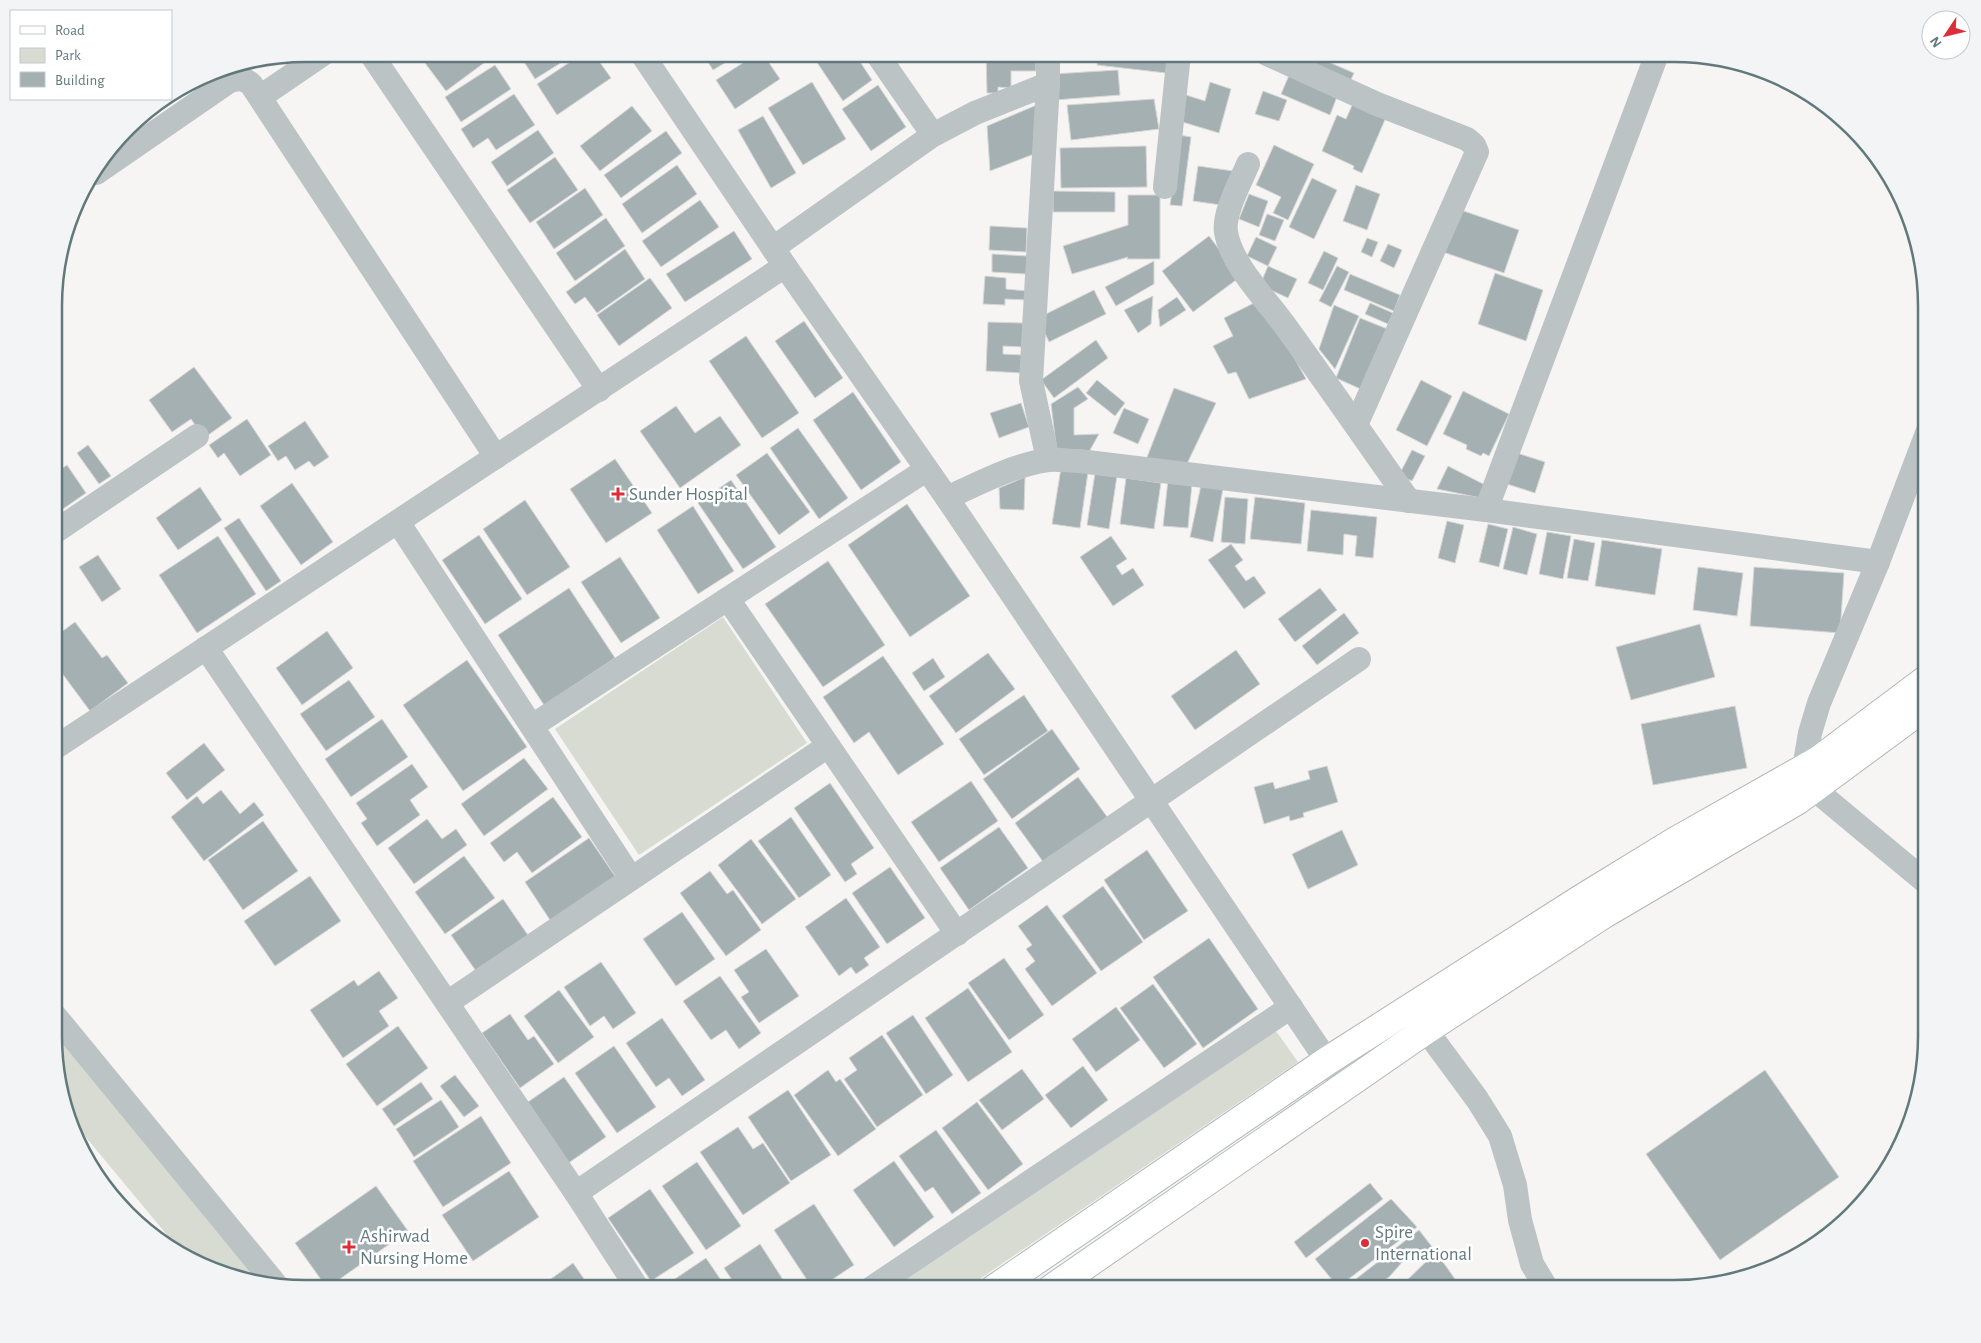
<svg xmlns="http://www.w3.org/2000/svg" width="1981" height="1343" viewBox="0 0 1981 1343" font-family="'Alegreya Sans',sans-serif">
  <rect width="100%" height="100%" fill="#f6f5f3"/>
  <g fill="#d7dbd2">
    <path d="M723 617 807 743 639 855 555 729Z"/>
    <path d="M56 1002 291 1289 225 1276 182 1253 74 1123 56 1070Z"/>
    <path d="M1276 1031 1298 1062 965 1289H890Z"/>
  </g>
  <g fill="#a4b0b2" stroke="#d7d7d5">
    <path d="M438 54H484L488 60 446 91 425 63Z"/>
    <path d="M519 54H575L535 79Z"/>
    <path d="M582 54H594L611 78 557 115 537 84Z"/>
    <path d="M703 54H740L713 70Z"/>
    <path d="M757 54H763L780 79 735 109 716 80Z"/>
    <path d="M787 54H805L793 62Z"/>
    <path d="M820 54H855L872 80 843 101 814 58Z"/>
    <path d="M986 54H1036V71H1011V88L998 87V93H987Z"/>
    <path d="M1098 54H1168L1166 73 1097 65Z"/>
    <path d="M1284 54H1310L1354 73 1348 86Z"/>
    <path d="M495 65 511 89 461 122 445 97Z"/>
    <path d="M1118 70 1120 95 1055 100 1053 74Z"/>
    <path d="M1290 73 1338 94 1330 115 1281 94Z"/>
    <path d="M812 82 846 139 803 165 768 108Z"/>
    <path d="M1210 82 1231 89 1219 133 1179 121 1186 95 1205 101Z"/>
    <path d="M878 85 906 127 871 151 842 109Z"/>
    <path d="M1263 91 1287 100 1279 121 1255 114Z"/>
    <path d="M514 94 535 125 496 150 488 138 473 148 461 129Z"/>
    <path d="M1154 99 1159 129 1071 140 1067 105Z"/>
    <path d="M1354 101 1387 115 1362 173 1353 169 1354 166 1322 151 1337 115 1346 119Z"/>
    <path d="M1039 104 1034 154 990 171 987 126Z"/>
    <path d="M632 106 652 131 600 171 580 146Z"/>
    <path d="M763 116 796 173 771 188 738 130Z"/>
    <path d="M538 130 554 153 507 186 491 162Z"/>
    <path d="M666 131 682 153 621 198 604 175Z"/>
    <path d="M1166 133 1191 137 1182 206 1170 205 1175 172Z"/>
    <path d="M1274 145 1314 164 1288 220 1273 213 1281 197 1256 185Z"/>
    <path d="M1146 146 1147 187 1061 188 1060 148Z"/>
    <path d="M555 157 578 190 530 223 507 190Z"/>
    <path d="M677 165 697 194 642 233 622 204Z"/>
    <path d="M1198 166 1233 171 1228 206 1193 201Z"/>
    <path d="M1312 178 1337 190 1314 239 1289 227Z"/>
    <path d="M1356 185 1380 194 1367 230 1343 221Z"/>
    <path d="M585 188 603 215 554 249 536 222Z"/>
    <path d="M1053 191 1115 192V212H1053Z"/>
    <path d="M1249 194 1268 201 1259 227 1239 219Z"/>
    <path d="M1128 195H1160V259H1127L1128 257 1072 274 1063 246 1128 225Z"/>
    <path d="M700 200 719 227 661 267 642 241Z"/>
    <path d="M1455 208 1519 230 1504 273 1440 251Z"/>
    <path d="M1267 214 1284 220 1275 241 1259 235Z"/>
    <path d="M606 218 625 246 575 281 556 253Z"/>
    <path d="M990 226 1027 228 1026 252 989 250Z"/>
    <path d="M734 231 752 259 685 302 666 274Z"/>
    <path d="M1209 236 1240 277 1193 312 1162 271Z"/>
    <path d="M1256 237 1277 247 1268 266 1247 256Z"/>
    <path d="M1367 238 1378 242 1372 257 1361 252Z"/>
    <path d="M1388 244 1402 250 1394 268 1380 261Z"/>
    <path d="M625 249 645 279 597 313 585 297 575 304 566 292Z"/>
    <path d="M1324 251 1338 258 1323 290 1308 283Z"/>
    <path d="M992 254 1028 256 1026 274 992 272Z"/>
    <path d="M1154 261V284L1116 306 1105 287Z"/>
    <path d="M1268 266 1297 279 1288 298 1260 285Z"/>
    <path d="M1337 266 1349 272 1331 307 1319 301Z"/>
    <path d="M1495 273 1543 290 1526 341 1478 324Z"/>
    <path d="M1350 274 1400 295 1394 311 1344 290Z"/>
    <path d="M985 276 1006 278V289L1027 291V300L1005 299V305L983 304Z"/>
    <path d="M650 278 672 308 619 346 597 315Z"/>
    <path d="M1094 290 1106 314 1049 342 1038 318Z"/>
    <path d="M1153 296 1151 324 1138 333 1124 310Z"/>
    <path d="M1177 297 1186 310 1160 327 1158 310Z"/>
    <path d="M1262 299 1306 379 1249 399 1236 372 1228 374 1213 346 1233 336 1224 318Z"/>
    <path d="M1370 303 1393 313 1388 324 1365 314Z"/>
    <path d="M1334 305 1359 316 1335 369 1319 349Z"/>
    <path d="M1360 318 1390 330 1365 391 1336 378Z"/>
    <path d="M804 321 843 378 815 398 775 341Z"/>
    <path d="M988 322 1023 323 1022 347 1003 346V354L1022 355 1021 373 986 371Z"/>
    <path d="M746 336 799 413 762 438 709 361Z"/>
    <path d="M1096 340 1108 358 1054 398 1041 380Z"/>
    <path d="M194 367 232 418 204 438 191 419 172 432 149 400Z"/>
    <path d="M1097 380 1125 403 1115 416 1086 393Z"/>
    <path d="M1421 380 1452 396 1427 446 1396 430Z"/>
    <path d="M1078 387 1088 399 1074 408V435L1099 434 1086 457 1057 453 1051 404Z"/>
    <path d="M1174 388 1216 403 1184 470 1144 465Z"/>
    <path d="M1463 391 1509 414 1489 456 1483 453 1481 456 1466 449 1467 445 1443 434Z"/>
    <path d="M853 392 901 462 861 490 813 420Z"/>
    <path d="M1021 403 1029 427 999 438 990 413Z"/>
    <path d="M676 406 695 433 720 416 741 445 680 488 640 431Z"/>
    <path d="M1124 408 1149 419 1138 444 1113 433Z"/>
    <path d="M247 419 271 455 240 476 224 453 218 458 209 445Z"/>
    <path d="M305 421 329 457 314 467 309 461 295 470 286 456 278 461 268 446Z"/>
    <path d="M798 428 848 498 819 519 770 448Z"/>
    <path d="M88 445 111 476 99 484 77 453Z"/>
    <path d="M1412 450 1425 456 1412 481 1399 475Z"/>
    <path d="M767 453 810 512 779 535 736 475Z"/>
    <path d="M1517 453 1545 462 1535 493 1507 484Z"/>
    <path d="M615 459 652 513 606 543 570 489Z"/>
    <path d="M67 465 86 493 60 511 56 506V473Z"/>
    <path d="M1448 466 1489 487 1486 499 1437 489Z"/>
    <path d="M1061 468 1088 472 1080 528 1052 524Z"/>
    <path d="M1095 473 1117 476 1109 529 1087 525Z"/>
    <path d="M1025 477 1024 510 1000 509 999 488Z"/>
    <path d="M1126 478 1161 483 1154 529 1120 524Z"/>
    <path d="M731 480 776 547 743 569 698 503Z"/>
    <path d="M1168 480 1192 483 1188 528 1163 526Z"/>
    <path d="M292 483 333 542 301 565 260 506Z"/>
    <path d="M1201 485 1223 489 1213 542 1190 537Z"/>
    <path d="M200 487 222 520 178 550 156 518Z"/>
    <path d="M1225 497 1248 499 1245 544 1221 542Z"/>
    <path d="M1255 497 1305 503 1301 544 1250 539Z"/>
    <path d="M525 500 570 567 527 595 483 529Z"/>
    <path d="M907 504 970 596 910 637 848 545Z"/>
    <path d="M693 506 734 571 698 594 657 530Z"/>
    <path d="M1311 510 1377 517 1373 558 1355 556 1357 536 1344 534 1343 555 1307 551Z"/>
    <path d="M239 518 281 581 266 591 224 528Z"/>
    <path d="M1447 521 1464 525 1455 563 1438 558Z"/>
    <path d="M1488 524 1508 529 1499 567 1479 562Z"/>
    <path d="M1513 527 1537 534 1527 575 1503 569Z"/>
    <path d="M1547 532 1571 536 1563 579 1539 574Z"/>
    <path d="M479 535 522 599 485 624 442 560Z"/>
    <path d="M218 536 256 594 197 633 159 575Z"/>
    <path d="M1111 536 1127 559 1116 566 1122 575 1133 568 1144 585 1113 606 1080 557Z"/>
    <path d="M1574 539 1595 543 1588 581 1567 578Z"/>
    <path d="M1602 540 1662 549 1655 595 1595 586Z"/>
    <path d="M1231 544 1243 560 1235 566 1246 581 1254 576 1266 593 1244 609 1208 560Z"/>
    <path d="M98 555 121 589 102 602 79 567Z"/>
    <path d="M620 557 660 618 621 643 581 582Z"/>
    <path d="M828 561 885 645 823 687 765 604Z"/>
    <path d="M1698 567 1743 573 1737 616 1693 610Z"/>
    <path d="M1754 567 1844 573 1840 633 1750 626Z"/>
    <path d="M569 588 615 658 544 705 498 635Z"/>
    <path d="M1320 588 1337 610 1295 642 1278 619Z"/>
    <path d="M1344 613 1359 633 1317 665 1302 646Z"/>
    <path d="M75 622 102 658 107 655 128 683 90 711 56 665V636Z"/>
    <path d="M1700 624 1715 677 1631 700 1616 647Z"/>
    <path d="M327 631 353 668 302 705 276 668Z"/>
    <path d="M1236 650 1260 684 1195 730 1171 696Z"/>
    <path d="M988 653 1015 689 956 733 929 696Z"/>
    <path d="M883 656 944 744 898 775 869 732 854 743 823 697Z"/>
    <path d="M933 658 945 677 924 691 912 673Z"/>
    <path d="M467 660 527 747 463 791 403 705Z"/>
    <path d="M349 680 375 717 326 751 300 714Z"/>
    <path d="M1024 695 1048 731 984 775 959 739Z"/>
    <path d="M1735 706 1747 768 1653 785 1641 724Z"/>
    <path d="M382 719 408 757 351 797 325 759Z"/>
    <path d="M1052 729 1080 769 1012 819 983 779Z"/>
    <path d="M204 743 225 770 187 800 166 773Z"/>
    <path d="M524 758 548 789 484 836 461 804Z"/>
    <path d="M412 764 428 787 410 800 420 815 377 846 361 823 367 819 356 803Z"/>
    <path d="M1327 766 1338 802 1303 813 1304 817 1290 821 1289 816 1264 824 1254 787 1273 782 1275 789 1310 779 1308 771Z"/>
    <path d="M1078 777 1108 818 1044 863 1015 823Z"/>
    <path d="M971 781 998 821 939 862 911 822Z"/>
    <path d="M830 783 874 848 851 864 857 874 845 882 794 808Z"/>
    <path d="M221 790 240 814 254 802 264 815 204 861 171 817 197 796 203 804Z"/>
    <path d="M553 797 582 837 532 873 517 852 504 862 490 843Z"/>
    <path d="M791 817 831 875 799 898 758 841Z"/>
    <path d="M427 819 442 839 456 829 467 845 414 884 388 848Z"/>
    <path d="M263 821 298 871 243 910 208 860Z"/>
    <path d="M999 827 1028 868 969 910 940 868Z"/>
    <path d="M1342 830 1358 865 1308 889 1292 854Z"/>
    <path d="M589 838 617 879 552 923 525 882Z"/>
    <path d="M751 839 796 899 762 924 718 865Z"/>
    <path d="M1147 850 1188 911 1144 940 1104 880Z"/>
    <path d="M464 856 495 898 445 934 415 892Z"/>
    <path d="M890 867 925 918 887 944 852 893Z"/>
    <path d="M710 871 727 894 733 890 761 930 726 956 680 893Z"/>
    <path d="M310 876 341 921 275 966 244 921Z"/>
    <path d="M1103 886 1143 942 1101 971 1062 916Z"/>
    <path d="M846 898 880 947 864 958 869 965 856 974 851 967 839 976 805 927Z"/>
    <path d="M503 899 530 938 478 974 451 935Z"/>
    <path d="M1047 905 1097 973 1052 1006 1025 969 1035 961 1026 949 1032 945 1018 926Z"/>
    <path d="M682 912 715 959 676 986 643 939Z"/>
    <path d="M1209 938 1258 1009 1203 1048 1153 977Z"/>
    <path d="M766 949 799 996 759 1023 741 997 749 992 734 970Z"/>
    <path d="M1004 958 1044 1015 1009 1040 968 983Z"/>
    <path d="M601 962 636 1013 613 1029 604 1016 590 1026 564 987Z"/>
    <path d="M379 971 398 998 379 1011 389 1026 343 1058 310 1010 354 980 358 986Z"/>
    <path d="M720 976 761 1033 739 1049 726 1030 711 1040 683 1001Z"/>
    <path d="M1153 984 1197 1044 1164 1068 1120 1008Z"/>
    <path d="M968 988 1012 1052 968 1082 925 1018Z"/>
    <path d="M559 990 594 1037 558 1063 524 1016Z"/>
    <path d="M1116 1007 1140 1040 1096 1072 1072 1039Z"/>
    <path d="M510 1014 528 1040 534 1036 554 1064 520 1088 482 1033Z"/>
    <path d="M913 1015 953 1075 926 1094 886 1033Z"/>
    <path d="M662 1018 705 1080 682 1096 669 1078 656 1087 626 1043Z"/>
    <path d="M398 1026 428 1068 377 1106 346 1064Z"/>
    <path d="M882 1035 923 1095 877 1127 844 1079 857 1070 849 1058Z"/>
    <path d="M614 1046 656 1107 617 1133 575 1073Z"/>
    <path d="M1083 1066 1108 1100 1071 1128 1045 1095Z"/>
    <path d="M1022 1069 1044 1099 1002 1130 979 1100Z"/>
    <path d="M828 1070 836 1082 840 1079 876 1129 838 1156 794 1095Z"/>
    <path d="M1765 1070 1839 1177 1720 1260 1646 1154Z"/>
    <path d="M455 1075 479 1106 464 1117 440 1086Z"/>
    <path d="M564 1077 606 1137 567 1164 525 1104Z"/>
    <path d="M421 1082 433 1099 394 1126 382 1109Z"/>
    <path d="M788 1090 831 1155 791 1181 748 1117Z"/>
    <path d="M441 1100 459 1127 414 1157 396 1129Z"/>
    <path d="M977 1102 1023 1164 988 1190 942 1128Z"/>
    <path d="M481 1116 511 1163 443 1207 413 1161Z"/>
    <path d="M738 1127 753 1149 763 1143 790 1183 743 1215 700 1152Z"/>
    <path d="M936 1130 981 1193 952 1214 933 1187 925 1192 899 1156Z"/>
    <path d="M894 1161 934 1217 894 1247 853 1190Z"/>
    <path d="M697 1162 741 1226 706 1250 662 1186Z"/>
    <path d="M509 1171 539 1217 473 1261 442 1215Z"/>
    <path d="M1370 1183 1383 1199 1306 1258 1294 1242Z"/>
    <path d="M376 1186 408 1231 327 1288 295 1243Z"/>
    <path d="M650 1189 694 1253 651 1281 608 1218Z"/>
    <path d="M1391 1199 1417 1227 1338 1287 1315 1259Z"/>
    <path d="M814 1204 854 1265 818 1289H813L774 1230Z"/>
    <path d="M1419 1230 1436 1252 1412 1251 1390 1276 1374 1289H1343Z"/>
    <path d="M760 1244 789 1289H738L724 1268Z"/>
    <path d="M1436 1252 1462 1289H1398Z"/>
    <path d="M706 1258 727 1289H660Z"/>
    <path d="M573 1263 591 1289H537Z"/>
  </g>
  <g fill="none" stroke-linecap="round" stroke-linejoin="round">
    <g stroke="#b0b7b9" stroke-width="30">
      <g id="major">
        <path d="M994 1289 1327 1061 1581 899 1674 842 1819 760 1927 679"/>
        <path d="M1051 1289 1426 1030 1604 914 1798 800 1927 705"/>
      </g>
    </g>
    <g stroke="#bcc3c4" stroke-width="24">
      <path d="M371 54 599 390"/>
      <path d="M642 54 785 266 947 498 1344 1086"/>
      <path d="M877 54 933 135"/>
      <path d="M1048 54V84L1031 381 1048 460"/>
      <path d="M1267 54 1377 104 1467 139 1474 145 1477 152 1356 425"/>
      <path d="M260 97 323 54"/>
      <path d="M1248 164C1241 181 1223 213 1226 232 1231 265 1267 300 1286 327 1328 385 1368 443 1409 501"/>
      <path d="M96 173 228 82C238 78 243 78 251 84L496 457"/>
      <path d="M1165 187 1179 54"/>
      <path d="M773 248 933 135 975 113 1048 84"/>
      <path d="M1927 433 1878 562 1819 703 1810 733 1804 768 1814 789 1927 883"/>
      <path d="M947 498C979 483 1013 465 1048 460 1058 459 1069 461 1079 461L1486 510 1878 562"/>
      <path d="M1486 510 1657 54"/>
      <path d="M398 522 631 878"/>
      <path d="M56 531 197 436"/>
      <path d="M728 599 957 934"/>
      <path d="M206 648 576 1193 638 1289"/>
      <path d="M532 726 926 470"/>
      <path d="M56 747 785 266"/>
      <path d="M447 1003 828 746"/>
      <path d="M56 1017 277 1286"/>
      <path d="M1426 1030 1477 1099 1500 1136 1515 1185 1520 1220 1532 1264 1547 1289"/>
      <path d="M576 1193 1359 659"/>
      <path d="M870 1289 1291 1007"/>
    </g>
    <use href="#major" stroke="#fff" stroke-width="28"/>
  </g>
  <g fill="#db2e36" stroke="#fff" stroke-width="2">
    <path d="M615.5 486.5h5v5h5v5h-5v5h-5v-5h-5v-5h5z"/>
    <circle cx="1365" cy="1243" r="5"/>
    <path d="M346.5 1239.5h5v5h5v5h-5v5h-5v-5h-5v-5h5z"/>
  </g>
  <g text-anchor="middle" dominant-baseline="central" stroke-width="5" stroke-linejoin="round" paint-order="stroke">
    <g font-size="19" fill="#62797c" stroke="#fff" text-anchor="start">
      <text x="629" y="494">Sunder Hospital</text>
      <text x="1375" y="1232">Spire<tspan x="1375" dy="22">International</tspan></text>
      <text x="360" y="1236">Ashirwad<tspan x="360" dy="22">Nursing Home</tspan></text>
    </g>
  </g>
  <path d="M0 0H1981V1343H0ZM306 62H1674A244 244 0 0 1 1918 306V1036A244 244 0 0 1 1674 1280H306A244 244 0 0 1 62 1036V306A244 244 0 0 1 306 62Z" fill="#f2f4f5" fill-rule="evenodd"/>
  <path fill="none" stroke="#62797c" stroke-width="2.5" d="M306 62H1674A244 244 0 0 1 1918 306V1036A244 244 0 0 1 1674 1280H306A244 244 0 0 1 62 1036V306A244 244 0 0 1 306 62Z"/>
  <rect x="10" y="10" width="162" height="90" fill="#ffffff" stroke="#c0c9cb"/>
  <rect x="20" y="26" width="25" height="8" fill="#ffffff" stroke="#c0c9cb"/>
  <text x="55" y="35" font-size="15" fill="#62797c">Road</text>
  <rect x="20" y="48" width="25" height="15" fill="#d7dbd2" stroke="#c0c9cb"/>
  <text x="55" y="60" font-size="15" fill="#62797c">Park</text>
  <rect x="20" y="72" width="25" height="15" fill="#a4b0b2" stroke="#c0c9cb"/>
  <text x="55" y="85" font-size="15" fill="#62797c">Building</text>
  <g transform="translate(1946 35) rotate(235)"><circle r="24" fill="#ffffff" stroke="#c0c9cb"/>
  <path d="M0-4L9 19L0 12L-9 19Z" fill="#db2e36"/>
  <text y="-8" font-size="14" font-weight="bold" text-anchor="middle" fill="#62797c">N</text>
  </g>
</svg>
